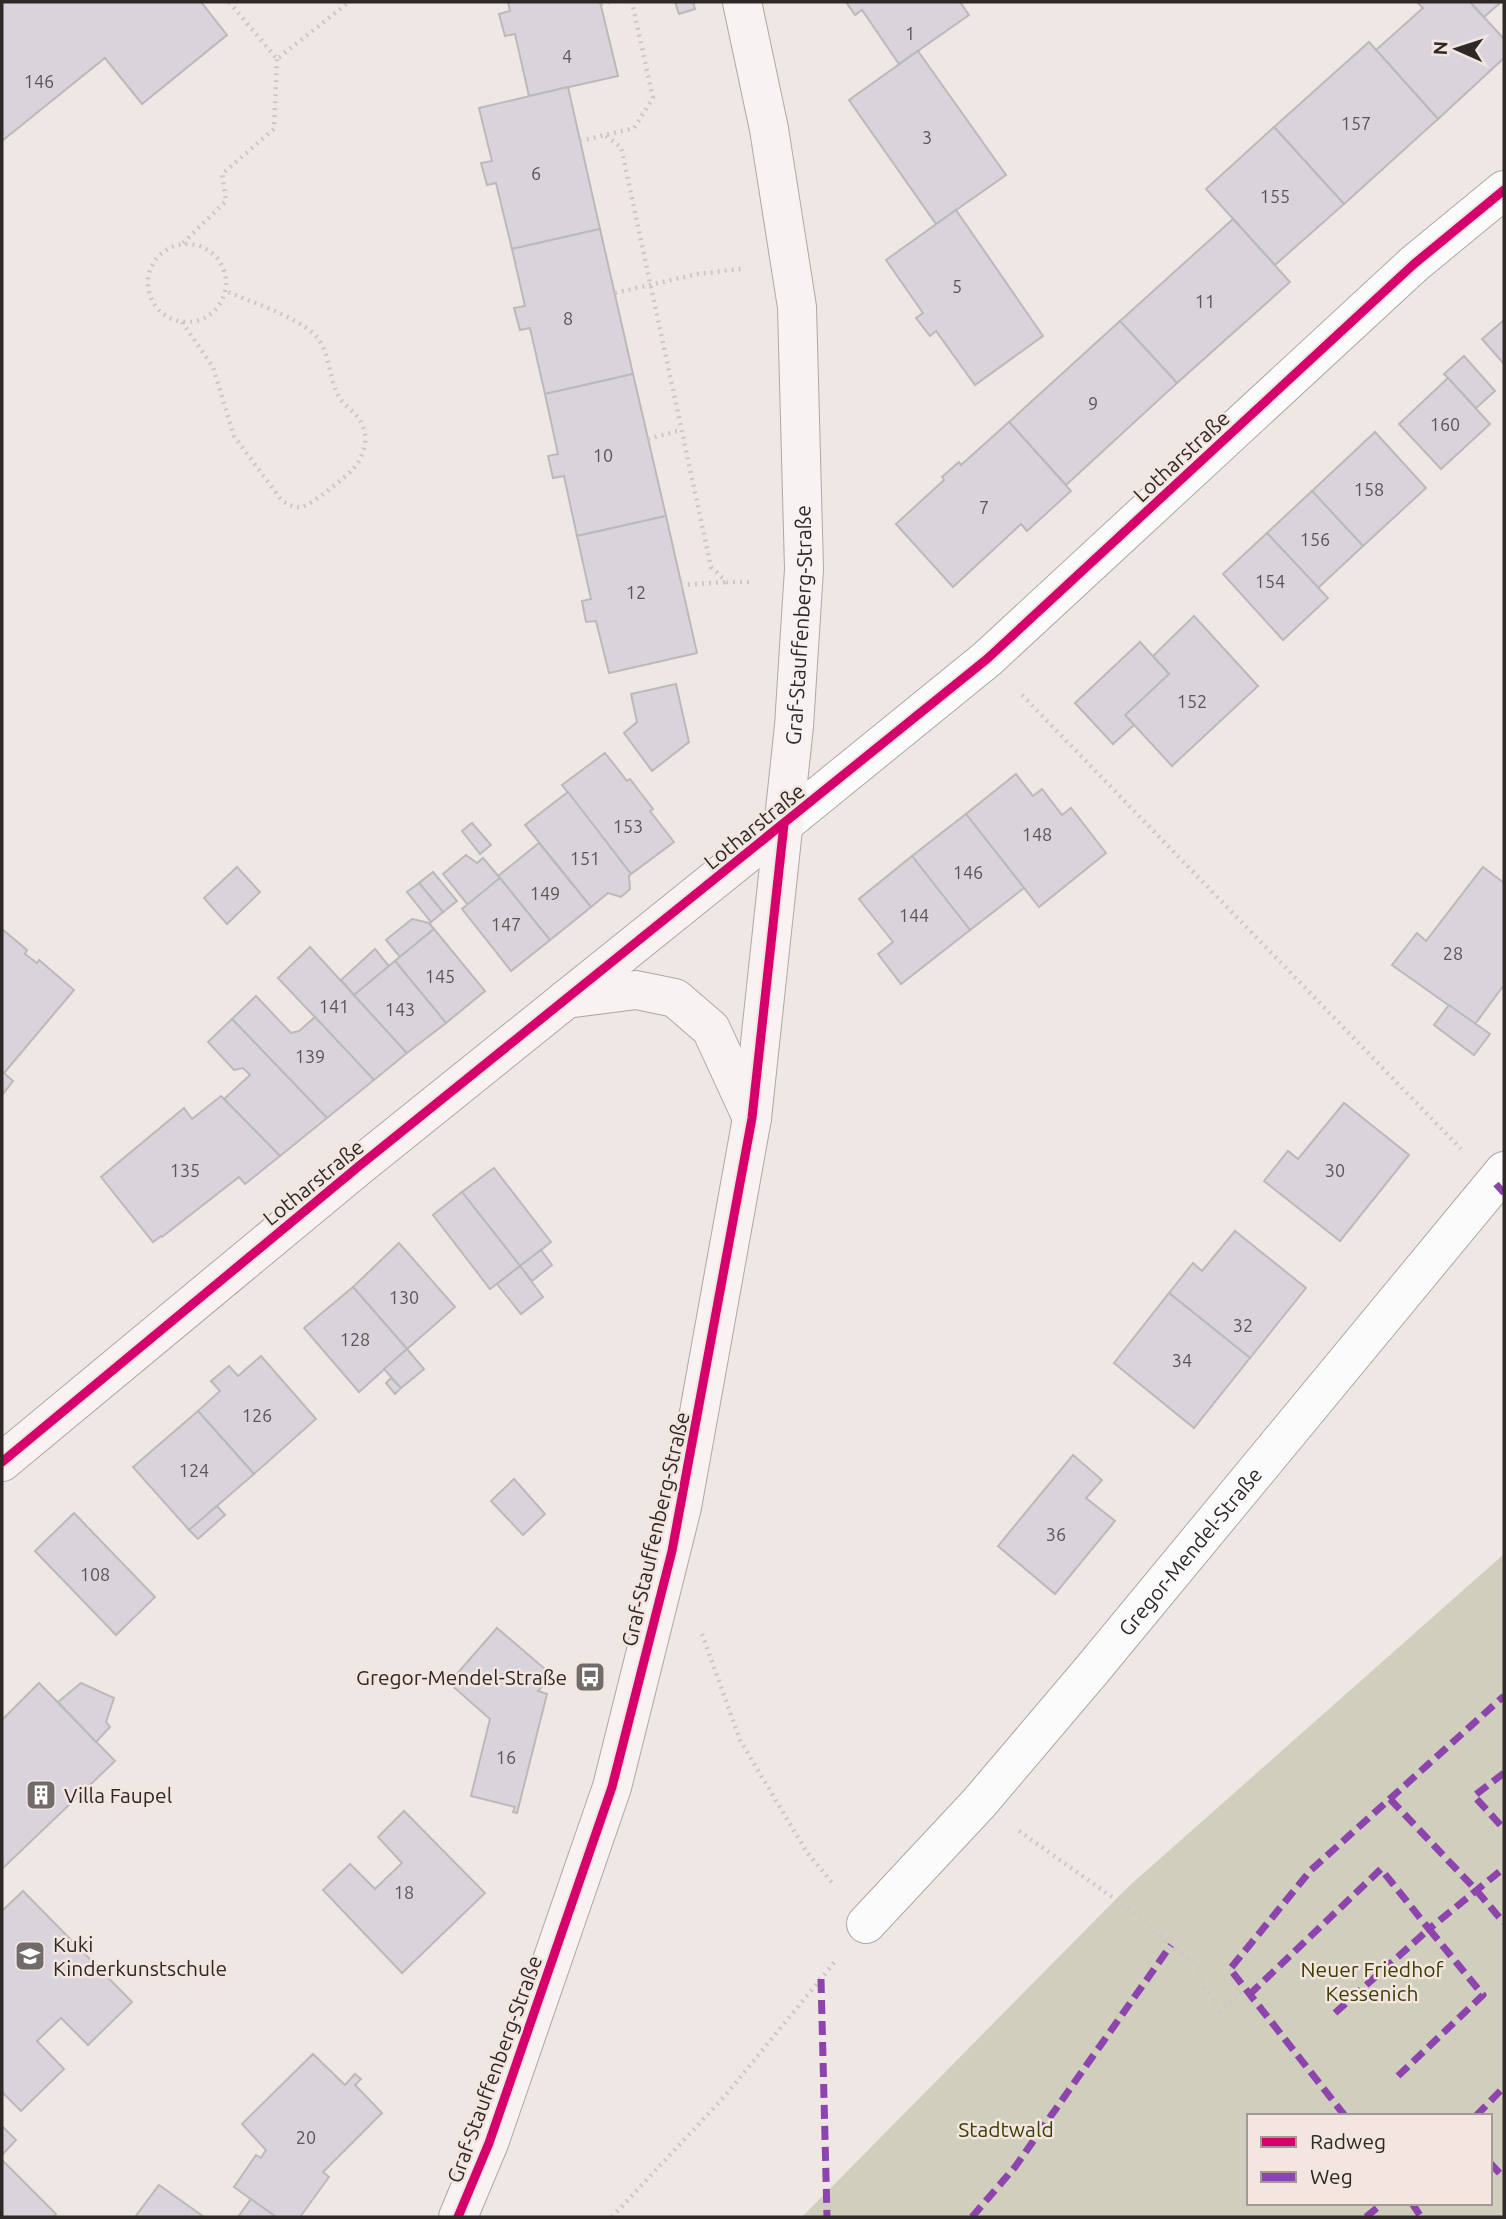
<svg xmlns="http://www.w3.org/2000/svg" width="1506" height="2219" viewBox="0 0 1506 2219" font-family="Ubuntu,sans-serif">
  <rect width="100%" height="100%" fill="#eee7e4"/>
  <path fill="#d0cebc" fill-rule="evenodd" d="M1504 1554V2217H802L1128 1887ZM1249 2116H1490V2203H1249Z"/>
  <g fill="#d9d4db" stroke="#bcb9ba" stroke-width="2">
    <path d="M2 2H201L227 35 142 104 105 58 2 141Z"/>
    <path d="M508 2H600L618 76 529 96 515 34 505 36 499 14 510 11Z"/>
    <path d="M675 2H693L695 9 679 14Z"/>
    <path d="M846 2H960L969 15 899 64 862 10 855 15Z"/>
    <path d="M1417 2H1470L1504 39V58L1438 119 1376 50 1423 8Z"/>
    <path d="M1470 2H1501L1484 17Z"/>
    <path d="M1369 42 1438 119 1344 204 1274 127Z"/>
    <path d="M918 51 1006 175 936 224 849 100Z"/>
    <path d="M568 87 600 229 512 249 496 183 487 185 481 163 492 161 479 108Z"/>
    <path d="M1274 127 1344 204 1275 265 1206 189Z"/>
    <path d="M956 210 1043 336 975 385 936 331 930 336 916 318 923 313 886 260Z"/>
    <path d="M1233 219 1290 282 1177 383 1120 321Z"/>
    <path d="M600 229 633 374 545 394 530 328 520 330 514 308 525 306 512 249Z"/>
    <path d="M1504 320V364L1482 339Z"/>
    <path d="M1120 321 1177 383 1066 485 1009 422Z"/>
    <path d="M1464 356 1495 391 1476 408 1444 374Z"/>
    <path d="M633 374 666 516 577 536 564 476 553 478 548 456 558 454 545 394Z"/>
    <path d="M1448 378 1490 424 1441 469 1399 424Z"/>
    <path d="M1009 422 1071 491 1027 531 1021 524 953 587 896 524 944 480 942 477 959 462 961 465Z"/>
    <path d="M1375 432 1426 488 1363 546 1312 491Z"/>
    <path d="M1312 491 1363 546 1318 588 1267 533Z"/>
    <path d="M666 516 697 653 609 673 596 621 586 622 582 601 591 599 577 536Z"/>
    <path d="M1267 533 1328 598 1283 640 1223 574Z"/>
    <path d="M1194 616 1258 686 1172 766 1125 715 1169 674 1153 656Z"/>
    <path d="M1140 642 1169 674 1125 715 1134 725 1113 744 1075 703Z"/>
    <path d="M676 684 689 742 652 771 624 733 637 722 631 694Z"/>
    <path d="M605 753 627 781 630 779 653 809 650 811 674 842 631 874 562 785Z"/>
    <path d="M1016 774 1033 796 1042 789 1062 815 1071 808 1106 853 1039 907 966 814Z"/>
    <path d="M568 792 631 874 629 876 630 889 621 897 608 893 591 907 525 825Z"/>
    <path d="M966 814 1024 888 970 930 912 856Z"/>
    <path d="M472 823 491 845 480 854 462 831Z"/>
    <path d="M539 843 591 907 550 940 498 876Z"/>
    <path d="M466 855 477 863 483 858 500 878 468 905 443 874Z"/>
    <path d="M912 856 970 930 901 984 878 954 893 942 859 899Z"/>
    <path d="M237 867 260 892 227 924 204 898Z"/>
    <path d="M1483 867 1504 883V985L1475 1024 1392 965 1417 933 1426 941Z"/>
    <path d="M433 872 457 901 443 912 419 883Z"/>
    <path d="M500 878 550 940 511 971 462 909Z"/>
    <path d="M419 883 443 912 431 922 407 892Z"/>
    <path d="M412 919 429 923 434 929 400 957 386 940Z"/>
    <path d="M2 929 27 950 25 954 37 963 39 960 74 990 4 1073 13 1081 2 1095Z"/>
    <path d="M434 929 485 991 446 1023 395 961Z"/>
    <path d="M310 947 407 1053 374 1080 278 978Z"/>
    <path d="M375 949 389 966 354 995 341 980Z"/>
    <path d="M395 961 446 1023 407 1053 354 995Z"/>
    <path d="M256 996 291 1033 299 1031 315 1017 374 1080 327 1118 232 1019Z"/>
    <path d="M1449 1005 1490 1034 1474 1055 1434 1025Z"/>
    <path d="M232 1019 327 1118 280 1156 224 1099 250 1075 243 1068 234 1070 208 1042Z"/>
    <path d="M221 1096 280 1156 245 1184 239 1177 162 1237 161 1236 153 1242 101 1177 184 1108 192 1119Z"/>
    <path d="M1344 1103 1409 1155 1340 1241 1264 1181 1288 1151 1298 1159Z"/>
    <path d="M494 1168 551 1242 520 1266 462 1192Z"/>
    <path d="M462 1192 520 1266 490 1289 433 1215Z"/>
    <path d="M1235 1231 1306 1288 1250 1358 1169 1293 1193 1263 1202 1271Z"/>
    <path d="M399 1243 455 1307 407 1349 353 1287Z"/>
    <path d="M541 1250 552 1265 532 1281 520 1266Z"/>
    <path d="M520 1266 543 1297 521 1314 497 1284Z"/>
    <path d="M353 1287 407 1349 359 1392 304 1328Z"/>
    <path d="M1169 1293 1250 1358 1194 1428 1114 1363Z"/>
    <path d="M407 1349 424 1369 401 1388 384 1369Z"/>
    <path d="M261 1356 316 1419 254 1474 198 1411 220 1391 211 1381 229 1366 238 1376Z"/>
    <path d="M391 1378 401 1388 395 1394 386 1383Z"/>
    <path d="M198 1411 254 1474 189 1530 133 1467Z"/>
    <path d="M1073 1455 1102 1480 1086 1498 1115 1521 1055 1594 998 1546Z"/>
    <path d="M514 1479 545 1514 523 1535 491 1501Z"/>
    <path d="M217 1506 225 1515 198 1539 189 1530Z"/>
    <path d="M74 1513 155 1597 116 1635 35 1551Z"/>
    <path d="M497 1628 552 1675 538 1691 547 1694 517 1813 513 1812 515 1807 471 1796 490 1719 449 1683Z"/>
    <path d="M39 1683 115 1761 2 1869V1720Z"/>
    <path d="M81 1683 114 1698 106 1722 110 1727 96 1742 58 1702Z"/>
    <path d="M404 1811 485 1893 402 1973 323 1890 350 1864 375 1889 402 1863 378 1837Z"/>
    <path d="M23 1891 132 2002 88 2045 61 2018 37 2041 64 2069 21 2111 2 2092V1911Z"/>
    <path d="M313 2054 345 2085 355 2074 361 2079 355 2085 382 2113 323 2172 329 2177 300 2217H276L234 2187 256 2155 261 2158 266 2150 242 2124Z"/>
    <path d="M2 2126 16 2140 2 2155Z"/>
    <path d="M2 2160 56 2214 53 2217H2Z"/>
    <path d="M159 2185 204 2217H135Z"/>
    <path d="M251 2199 276 2217H238Z"/>
  </g>
  <g fill="none" stroke-linecap="round" stroke-linejoin="round">
    <g stroke="#ada8a5" stroke-width="40">
      <g id="street">
        <path d="M784 824 987 659 1414 264 1504 190"/>
        <path id="s1" d="M866 1924 979 1803 1091 1671 1504 1171"/>
      </g>
    </g>
    <g stroke="#ada8a5" stroke-width="40">
      <g id="secondary">
        <path d="M566 999 636 990 675 998 711 1029 752 1118"/>
        <path d="M2 1462 359 1166 784 824"/>
        <path id="s2" d="M458 2217 489 2143 612 1787 682 1507 752 1118 794 726 804 569 797 307 769 129 742 2"/>
      </g>
    </g>
    <g stroke="#cbc9c8" stroke-width="4.5" stroke-dasharray="2 5" stroke-linecap="butt">
      <path d="M229 2 277 59 349 2"/>
      <path d="M601 4 609 2"/>
      <path d="M606 136 621 147 711 567 727 582H754"/>
      <path d="M580 141 634 128 653 98 632 2"/>
      <path d="M183 243 226 201 222 174 274 129 277 59"/>
      <circle cx="187" cy="283" r="39"/>
      <path d="M615 293 697 274 741 269"/>
      <path d="M182 322 213 367 234 436 282 501C289 505 294 508 302 507 311 505 346 477 353 469 361 461 367 445 365 434 361 411 342 408 336 391 328 372 329 347 313 333 294 316 251 302 226 291"/>
      <path d="M648 439 681 430"/>
      <path d="M681 585 727 582"/>
      <path d="M1022 695 1461 1149"/>
      <path d="M702 1634 740 1740 806 1851 834 1885"/>
      <path d="M1019 1831 1129 1909 1197 1967 1202 1983 1220 2011 1244 1990"/>
      <path d="M612 2217 724 2097 837 1959"/>
    </g>
    <use href="#street" stroke="#fcfbfb" stroke-width="38"/>
    <use href="#secondary" stroke="#f8f2f2" stroke-width="38"/>
    <g stroke="#8e44ad" stroke-width="7" stroke-dasharray="14 7" stroke-linecap="butt">
      <path d="M1496 1184 1504 1193"/>
      <path d="M1504 1773 1474 1796 1504 1829"/>
      <path d="M1390 1799 1477 1891 1504 1923"/>
      <path d="M821 1979 827 2217"/>
      <path d="M1249 1995 1381 1869 1429 1929 1504 1868"/>
      <path d="M1335 2013 1429 1929 1483 1995 1398 2076"/>
      <path d="M1345 2116 1230 1969 1311 1870 1504 1696"/>
      <path d="M1476 2116 1504 2087"/>
      <path d="M1490 2163 1504 2178"/>
      <path d="M1412 2203 1421 2217"/>
      <path d="M972 2217 1015 2167 1171 1945"/>
      <path d="M1366 2217 1383 2203"/>
    </g>
    <g stroke="#f3e5df" stroke-width="13">
      <g id="cycleway">
        <path d="M2 1462 359 1166 987 659 1414 264 1504 190"/>
        <path d="M458 2217 489 2143 612 1787 672 1551 752 1118 784 824"/>
      </g>
    </g>
    <use href="#cycleway" stroke="#d6006c" stroke-width="9"/>
  </g>
  <defs>
    <g id="bus-square" transform="scale(1.575)"><rect x="-9" y="-9" width="18" height="18" rx="4" fill="#716c69" stroke="#f3e5df"/><path d="M-5-6H5V4H4V6H2V4H-2V6H-4V4H-5ZM-3.5-4V0h7V-4ZM-3.5 1.2v1.5H-2V1.2ZM2 1.2v1.5H3.5V1.2Z" fill="#fff"/></g>
    <g id="building-square" transform="scale(1.575)"><rect x="-9" y="-9" width="18" height="18" rx="4" fill="#716c69" stroke="#f3e5df"/><path d="M-4-6H4V6H1V3H-1V6H-4ZM-2.5-4.3h1.7v1.8h-1.7ZM.8-4.3h1.7v1.8H.8ZM-2.5-1h1.7V.8h-1.7ZM.8-1h1.7V.8H.8Z" fill="#fff"/></g>
    <g id="school-square" transform="scale(1.575)"><rect x="-9" y="-9" width="18" height="18" rx="4" fill="#716c69" stroke="#f3e5df"/><path d="M0-5L7-2L0 1L-7-2ZM-4 1L0 2.5L4 1V4Q0 6-4 4Z" fill="#fff"/></g>
  </defs>
  <g fill-rule="evenodd">
    <use href="#bus-square" x="590" y="1677"/>
    <use href="#building-square" x="41" y="1795"/>
    <use href="#school-square" x="30" y="1956"/>
  </g>
  <g text-anchor="middle" dominant-baseline="central" stroke-width="5" stroke-linejoin="round" paint-order="stroke">
    <g font-size="18" fill="#5a5656">
      <text x="910" y="33">1</text>
      <text x="567" y="56">4</text>
      <text x="39" y="81">146</text>
      <text x="1356" y="123">157</text>
      <text x="927" y="137">3</text>
      <text x="536" y="173">6</text>
      <text x="1275" y="196">155</text>
      <text x="957" y="286">5</text>
      <text x="1205" y="301">11</text>
      <text x="568" y="318">8</text>
      <text x="1093" y="403">9</text>
      <text x="1445" y="424">160</text>
      <text x="603" y="455">10</text>
      <text x="1369" y="489">158</text>
      <text x="984" y="507">7</text>
      <text x="1315" y="539">156</text>
      <text x="1270" y="581">154</text>
      <text x="636" y="592">12</text>
      <text x="1192" y="701">152</text>
      <text x="628" y="826">153</text>
      <text x="1037" y="834">148</text>
      <text x="585" y="858">151</text>
      <text x="968" y="872">146</text>
      <text x="545" y="893">149</text>
      <text x="914" y="915">144</text>
      <text x="506" y="924">147</text>
      <text x="1453" y="953">28</text>
      <text x="440" y="976">145</text>
      <text x="334" y="1006">141</text>
      <text x="400" y="1009">143</text>
      <text x="310" y="1056">139</text>
      <text x="185" y="1170">135</text>
      <text x="1335" y="1170">30</text>
      <text x="404" y="1297">130</text>
      <text x="1243" y="1325">32</text>
      <text x="355" y="1339">128</text>
      <text x="1182" y="1360">34</text>
      <text x="257" y="1415">126</text>
      <text x="194" y="1470">124</text>
      <text x="1056" y="1534">36</text>
      <text x="95" y="1574">108</text>
      <text x="506" y="1757">16</text>
      <text x="404" y="1892">18</text>
      <text x="306" y="2137">20</text>
    </g>
    <g font-size="21" fill="#2e2927" stroke="#f3e5df">
      <text transform="translate(1181 456) rotate(-43)">Lotharstraße</text>
      <text stroke="none"><textPath href="#s2" startOffset="1636">Graf-Stauffenberg-Straße</textPath></text>
      <text transform="translate(754 826) rotate(-39)">Lotharstraße</text>
      <text transform="translate(313 1182) rotate(-39)">Lotharstraße</text>
      <text transform="translate(655 1529) rotate(-77)">Graf-Stauffenberg-Straße</text>
      <text stroke="none"><textPath href="#s1" startOffset="494">Gregor-Mendel-Straße</textPath></text>
      <text transform="translate(494 2069) rotate(-70)">Graf-Stauffenberg-Straße</text>
    </g>
    <g font-size="21" fill="#2e2927" stroke="#f3e5df" text-anchor="start">
      <text x="567" y="1677" text-anchor="end">Gregor-Mendel-Straße</text>
      <text x="64" y="1795">Villa Faupel</text>
      <text x="53" y="1944">Kuki<tspan x="53" dy="24">Kinderkunstschule</tspan></text>
    </g>
    <g font-size="21" fill="#3d3f01" stroke="#f3e5df">
      <text x="1372" y="1969">Neuer Friedhof<tspan x="1372" dy="24">Kessenich</tspan></text>
      <text x="1006" y="2129">Stadtwald</text>
    </g>
  </g>
  <rect width="1506" height="2219" fill="none" stroke="#2e2927" stroke-width="7"/>
  <rect x="1247" y="2114" width="245" height="91" fill="#f3e5df" stroke="#a49a95" stroke-width="2"/>
  <rect x="1261" y="2137" width="35" height="10" fill="#d6006c" stroke="#a49a95" stroke-width="2"/>
  <text x="1310" y="2149" font-size="21" fill="#2e2927">Radweg</text>
  <rect x="1261" y="2172" width="35" height="10" fill="#8e44ad" stroke="#a49a95" stroke-width="2"/>
  <text x="1310" y="2184" font-size="21" fill="#2e2927">Weg</text>
  <g transform="translate(1457 49) rotate(273)" stroke="#f3e5df" stroke-width="5" paint-order="stroke">
  <path d="M0-5L12 26L0 18L-12 26Z" fill="#2e2927"/>
  <text y="-10" font-size="19" font-weight="bold" text-anchor="middle" fill="#2e2927">N</text>
  </g>
</svg>
